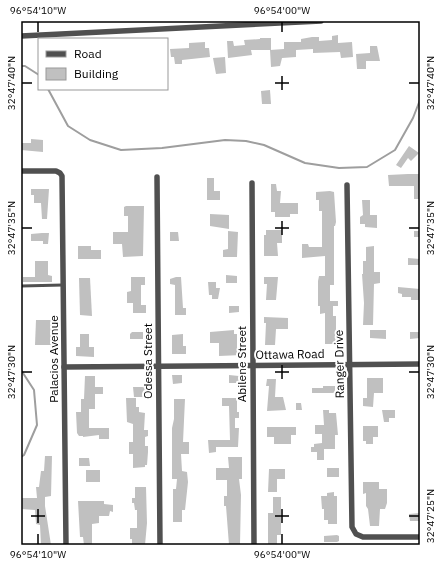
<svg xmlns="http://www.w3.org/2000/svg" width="441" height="566" viewBox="0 0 441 566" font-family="'IBM Plex Sans',sans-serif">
  <rect width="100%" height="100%" fill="#fff"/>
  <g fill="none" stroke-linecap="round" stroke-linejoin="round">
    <g stroke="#9e9e9e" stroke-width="2">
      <path d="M21 66H25L39 75"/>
      <path d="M48 89 68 126 90 140 121 150 162 148 225 140 246 141 264 145 305 163 339 168 367 167 395 150 413 118 420 100"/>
      <path d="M21 370 34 390 37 425 24 455 21 457"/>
    </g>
  </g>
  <g fill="#c0c0c0">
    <path d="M338 35V43L352 42 353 57 341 58 340 52 313 53V49L296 50V57L282 58 280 66 271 67 270 50 284 49V42H301V39L312 37H319V41L332 40V36Z"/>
    <path d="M260 38H271V50H251L252 55 228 58 227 41H233L234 46 245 45 244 40 260 39Z"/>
    <path d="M205 42V48H209L210 57 182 60V64H175L174 57H171L170 49 189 48V43Z"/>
    <path d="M370 46H377L380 61H366V69H357L356 54 370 53Z"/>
    <path d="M225 57 226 73 216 74 213 58Z"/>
    <path d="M270 90 271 104H262L261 91Z"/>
    <path d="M31 139 43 140V152L21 150V143H31Z"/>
    <path d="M409 146 419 153 411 161 408 158 401 168 396 165Z"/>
    <path d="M408 174H420V199H414V186H389L388 175Z"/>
    <path d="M207 178H214V191H220V200H207Z"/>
    <path d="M271 184H276L277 191H281L280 203H298V214H290V217H275V212H271Z"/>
    <path d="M31 189H49L47 219H42L41 203H34V195H31Z"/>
    <path d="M330 191 334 192 336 222 335 226H334V285H330V301H338V306H333V316H336V344H325V313L320 314V306H318V281L319 276H325V256L302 258V244H308L309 247H322V211H319V200H316V192Z"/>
    <path d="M362 200H370V215H377V228L365 227V224H360V217L363 215Z"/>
    <path d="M126 206H144L143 256 123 257 122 244H113V232H128V216H124V207Z"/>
    <path d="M210 214 229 215V229L210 226Z"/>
    <path d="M266 230H282V243H277L278 256H264V235H266Z"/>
    <path d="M228 231 238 232 237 257H223V250L228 249Z"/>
    <rect x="414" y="231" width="6" height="6"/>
    <path d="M170 232H178L179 241H170Z"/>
    <path d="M42 233H49L48 244H43V241H31V234Z"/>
    <path d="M78 246H91V250H101V259H78Z"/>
    <path d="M374 246V272H380V283L374 284 373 325H363L364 303 362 274H363V261H366V247Z"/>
    <path d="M408 258 420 259V265H408Z"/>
    <path d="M35 261H48V275L52 276V282H23V277H35Z"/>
    <path d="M226 275 237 276V283H226Z"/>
    <path d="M131 277H145V285H141V305H146V313H133V303H127V292L131 291Z"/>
    <path d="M176 277H181L183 308H186V315H175V285L170 284V279Z"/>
    <path d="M264 277H278L276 300H266L267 284H264Z"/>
    <path d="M79 278H90L92 316 80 315Z"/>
    <path d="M208 282H216V288H220L218 299H212V295H209Z"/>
    <path d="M398 287 420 289V300H411V297H402V294L398 293Z"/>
    <path d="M229 306H239V312L229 313Z"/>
    <path d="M264 317 288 318V329H276L275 345H265L266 323H264Z"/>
    <path d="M36 320H52L51 345H35Z"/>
    <path d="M234 330V334H237V348H242V355L219 356V343H210V332Z"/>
    <path d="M370 330H386V339L370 338Z"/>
    <path d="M132 332H143V339H130V334Z"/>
    <path d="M410 332H420V338L410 339Z"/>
    <path d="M80 334H89V347H94V357L76 356V347H80Z"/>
    <path d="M183 334V346H186V354H172V335Z"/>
    <path d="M172 375H182V383L173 384Z"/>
    <path d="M229 375 239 376V383H229Z"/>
    <path d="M85 376H95V387H103V394H95V409H89V428H109V439H99V435L83 437V436H79L77 433 76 412H81V399H84Z"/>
    <path d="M367 378H383V393H374L373 407 363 406V398H367Z"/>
    <path d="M267 379H276L275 397H283L286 410 267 411 269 386H266Z"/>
    <path d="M323 386H335V393H312V388H323Z"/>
    <path d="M133 387H145L146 397H134Z"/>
    <path d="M126 398H136V407H139V412L145 413 144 430H148V436L145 437V446H148V452L147 465H145V467L133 468V454H129V442H133V424L127 422Z"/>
    <path d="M222 398H236L237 401V412H239V418H235V428H239L238 447H216V452L209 453 208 440H230L229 406H222Z"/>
    <path d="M174 399H185L183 442H189V454H181L182 471 187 472 188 482 185 510H182V522H173V489H176L177 479H172V428L174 419Z"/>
    <path d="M296 403H301L302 410H296Z"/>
    <path d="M323 410H329V413H336L338 435H335V449H324V460H317V452H311V447H314V444L322 443V434H315V425H324Z"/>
    <path d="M382 410H395V418H389V422H384Z"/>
    <path d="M363 426H378V437H373V444H366V441H363Z"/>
    <path d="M267 427H296V435H291V444H274V437H267Z"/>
    <path d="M45 456H52L51 496 45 497V506L51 545H41L40 525 36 524 35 510 21 509V498H37L36 487H39L41 471H44Z"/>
    <path d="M228 457H242V479H239L241 495 240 545H229L226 506H224V496H227V480H216V468H229Z"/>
    <path d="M79 458H89L90 466H79Z"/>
    <rect x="327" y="468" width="12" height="9"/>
    <path d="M269 469H285V479H277V492H268Z"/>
    <rect x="86" y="470" width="14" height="12"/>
    <path d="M363 482H379V489H387V503L385 509H380L379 526H370L368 509 366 506V493L363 494Z"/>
    <path d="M135 487H146L147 523 145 545H132V539H130V528H137V510H135L134 503H132V498H135Z"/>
    <path d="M334 492V496H337V524H328V520H324V509H322L321 496H327V493Z"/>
    <path d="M273 497H281V535H277V545H268V513H273Z"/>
    <path d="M78 501H104V504L113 505V512L110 511 109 516H99V523L92 524V545H84L83 537H80Z"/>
    <path d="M420 513V521H410L409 514Z"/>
    <path d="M337 535 339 536V541L337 542H324V536Z"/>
  </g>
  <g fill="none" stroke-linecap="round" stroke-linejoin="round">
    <path stroke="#505050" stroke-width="3" d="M21 286 63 285"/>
    <g stroke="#505050" stroke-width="5.5">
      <path d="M21 36 321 21"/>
      <path d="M21 171H56L60 173 62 176 66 545"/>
      <path d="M157 177 160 545"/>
      <path d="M252 183 254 545"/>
      <path d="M347 185 352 527 356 534 363 537H420"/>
      <path d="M64 367 420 364"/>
    </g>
  </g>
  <path fill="none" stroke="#000" stroke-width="1.5" d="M38 22V32M282 22V32M282 76V90M22 83H32M275 83H289M409 83H419M282 221V235M22 228H32M275 228H289M409 228H419M282 365V379M22 372H32M275 372H289M409 372H419M38 509V523M282 509V523M31 516H45M275 516H289M409 516H419M38 534V544M282 534V544"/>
  <g text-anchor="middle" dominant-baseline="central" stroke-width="4" stroke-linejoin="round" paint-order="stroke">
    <g font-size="12" fill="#000" stroke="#fff">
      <text transform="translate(290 354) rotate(-1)">Ottawa Road</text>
      <text transform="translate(53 359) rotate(-90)">Palacios Avenue</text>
      <text transform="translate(147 361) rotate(-90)">Odessa Street</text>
      <text transform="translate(241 364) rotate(-90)">Abilene Street</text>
      <text transform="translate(339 364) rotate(-91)">Ranger Drive</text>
    </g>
  </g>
  <rect width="441" height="566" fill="none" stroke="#ffffff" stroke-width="44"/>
  <rect x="38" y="38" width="130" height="52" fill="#ffffff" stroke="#999999"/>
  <rect x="46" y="51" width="20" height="6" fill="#505050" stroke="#999999"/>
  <text x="74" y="58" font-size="12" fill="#000000">Road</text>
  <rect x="46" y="68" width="20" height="12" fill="#c0c0c0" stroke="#999999"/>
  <text x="74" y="78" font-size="12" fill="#000000">Building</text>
  <rect x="22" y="22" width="397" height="522" fill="none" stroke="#000" stroke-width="1.5"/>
  <g font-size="10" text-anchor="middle" fill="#000">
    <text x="38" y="14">96°54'10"W</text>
    <text x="282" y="14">96°54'00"W</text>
    <text transform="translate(11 83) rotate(-90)" y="4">32°47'40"N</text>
    <text transform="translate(430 83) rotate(-90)" y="4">32°47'40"N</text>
    <text transform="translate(11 228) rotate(-90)" y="4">32°47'35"N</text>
    <text transform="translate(430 228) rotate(-90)" y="4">32°47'35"N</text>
    <text transform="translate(11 372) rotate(-90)" y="4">32°47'30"N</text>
    <text transform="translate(430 372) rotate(-90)" y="4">32°47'30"N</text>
    <text transform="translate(430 516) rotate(-90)" y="4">32°47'25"N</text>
    <text x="38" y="558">96°54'10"W</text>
    <text x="282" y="558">96°54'00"W</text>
  </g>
</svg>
